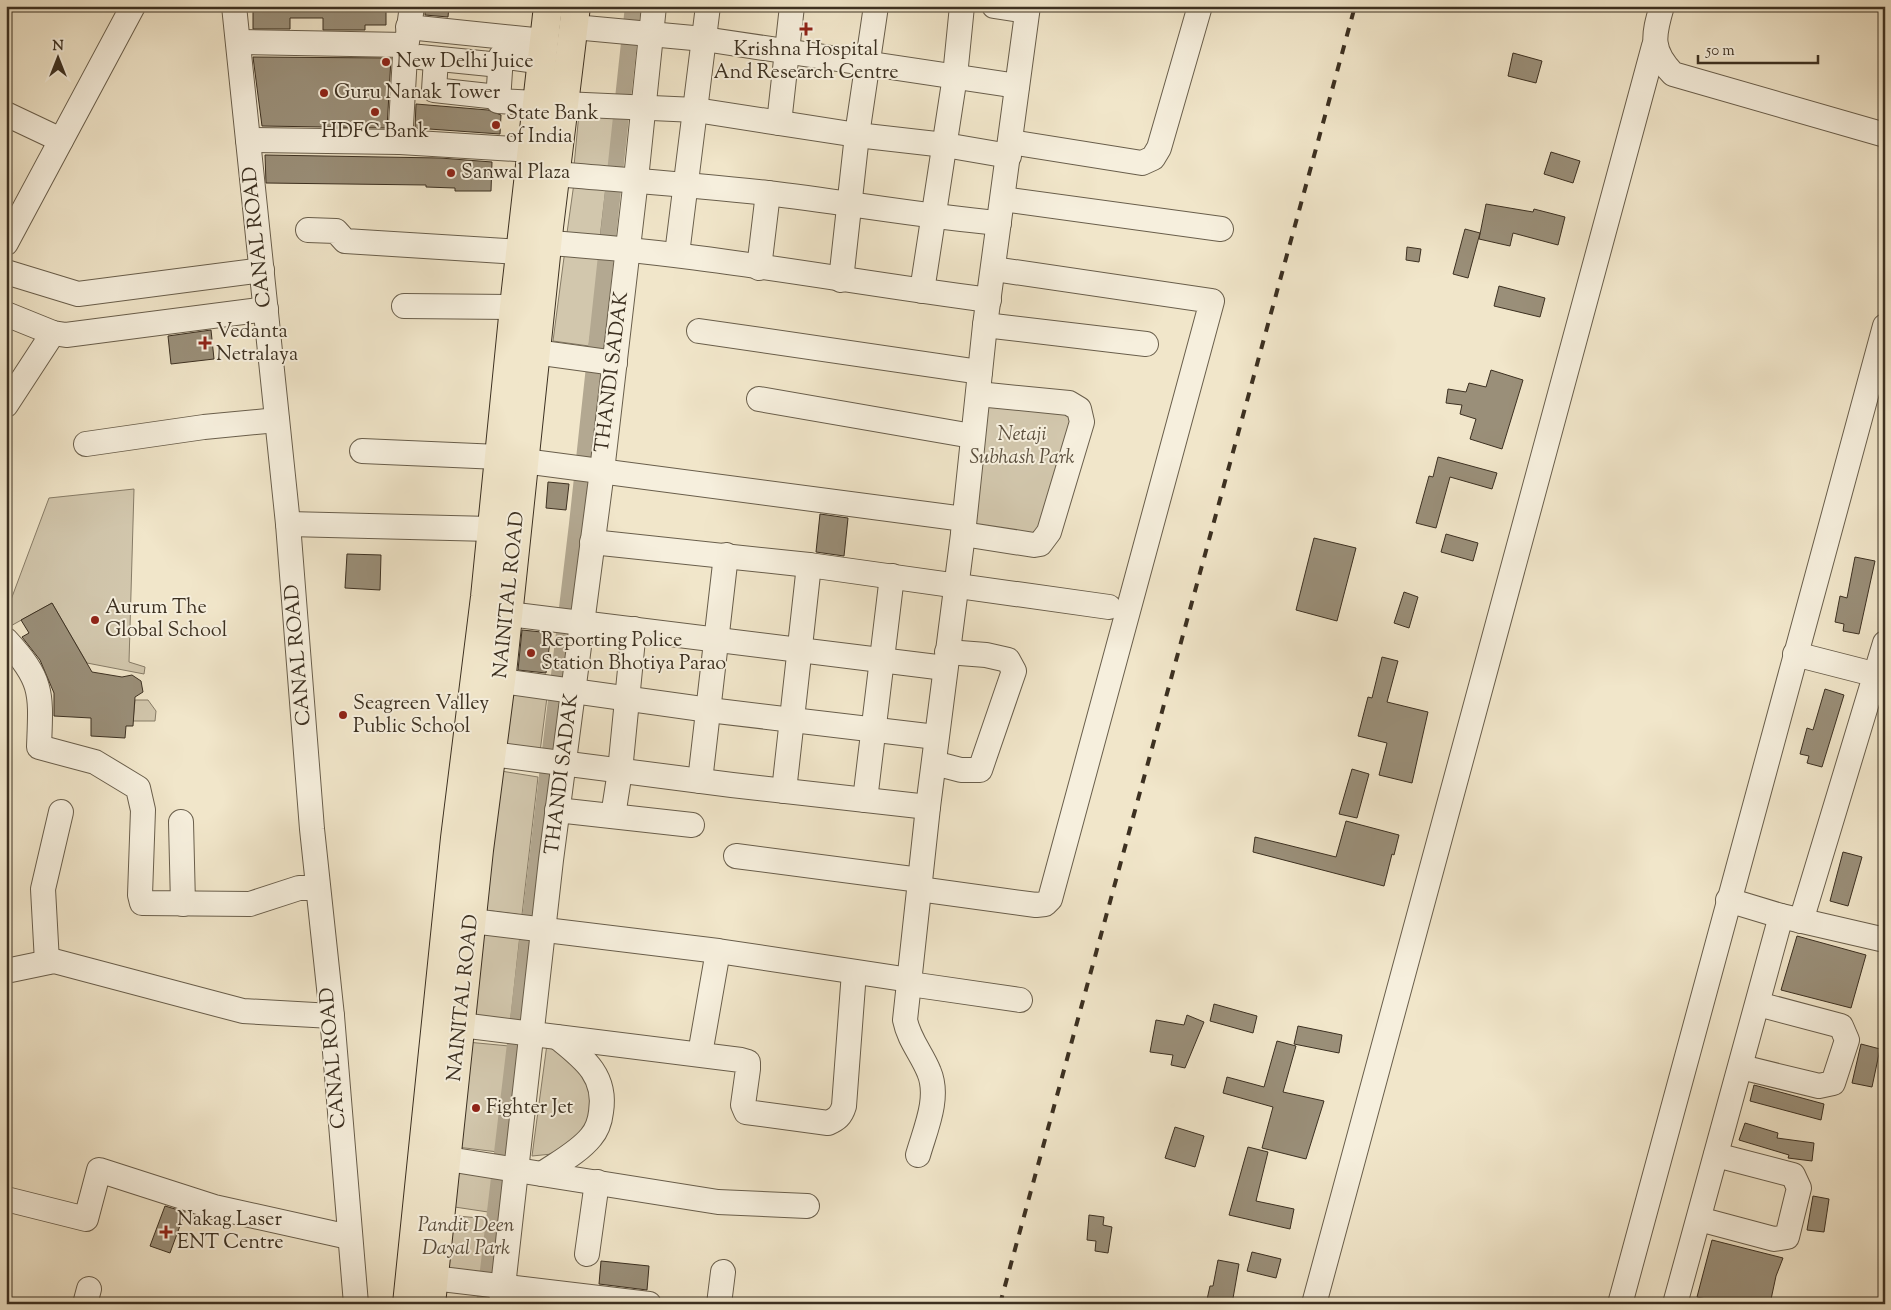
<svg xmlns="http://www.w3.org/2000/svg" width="1891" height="1310" viewBox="0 0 1891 1310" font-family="'Sorts Mill Goudy',serif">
  <rect width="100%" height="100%" fill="#f1e6ca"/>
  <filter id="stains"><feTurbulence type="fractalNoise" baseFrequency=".004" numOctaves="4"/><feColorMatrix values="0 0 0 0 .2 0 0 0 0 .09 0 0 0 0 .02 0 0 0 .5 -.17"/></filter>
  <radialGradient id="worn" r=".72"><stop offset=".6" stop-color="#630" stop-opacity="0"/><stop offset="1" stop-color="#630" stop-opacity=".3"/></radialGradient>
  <g fill="#d2c7ad" stroke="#877c67">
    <path d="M579 113 615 117 609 170 574 166Z"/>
    <path d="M574 183 606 187 600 238 567 233Z"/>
    <path d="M565 250 602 254 589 346 553 341Z"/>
    <path d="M987 403 1074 413 1038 534 972 527Z"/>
    <path d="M134 489 129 662 145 667 144 674 87 663 52 603 7 628 6 613 49 498Z"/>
    <path d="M512 693 547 697 540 752 506 749Z"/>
    <path d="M135 700H148L156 711 155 721H133Z"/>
    <path d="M501 771 538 777 522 915 484 910Z"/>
    <path d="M480 930 520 935 510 1026 470 1022Z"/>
    <path d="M467 1042 509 1046 498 1152 457 1147Z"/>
    <path d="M547 1044 560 1051 591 1081 592 1118 562 1153 532 1156Z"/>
    <path d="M453 1165 494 1172 488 1212 448 1206Z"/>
    <path d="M448 1215 489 1219 482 1278 441 1274Z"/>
  </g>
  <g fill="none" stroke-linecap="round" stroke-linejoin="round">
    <path stroke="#b3a891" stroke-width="16" d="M484 1304 577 524 633 6"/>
  </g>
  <g fill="#9a8f79" stroke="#3c3021">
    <path d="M253 6H386V25H365V30H323V18H290V29H253Z"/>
    <path d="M425 6H449L448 17 425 15Z"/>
    <path d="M1513 53 1542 61 1536 83 1508 76Z"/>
    <path d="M253 57 391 58 387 128 262 126Z"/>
    <path d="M416 104 488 110 501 115 500 134 415 128Z"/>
    <path d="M1551 152 1580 161 1573 183 1544 174Z"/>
    <path d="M265 155 440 158 492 162 491 191H455V188L426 187V185L266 183Z"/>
    <path d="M1486 204 1533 212 1534 209 1565 217 1558 245 1513 233 1510 246 1479 239Z"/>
    <path d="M1465 229 1480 233 1468 278 1453 274Z"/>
    <path d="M1407 247 1421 249 1419 262 1406 260Z"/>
    <path d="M1499 286 1545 298 1540 317 1494 306Z"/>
    <path d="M211 330 214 359 171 364 168 336Z"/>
    <path d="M1491 370 1523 380 1502 449 1470 439 1476 419 1460 414 1462 405 1446 403 1448 389 1466 392 1469 383 1486 387Z"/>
    <path d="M1438 457 1497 473 1492 489 1450 477 1436 528 1416 523 1429 476 1433 477Z"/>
    <path d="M548 482 569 484 566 510 546 508Z"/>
    <path d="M820 514 848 518 844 556 816 552Z"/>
    <path d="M1446 534 1478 543 1473 561 1441 552Z"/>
    <path d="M1314 538 1356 548 1337 621 1296 610Z"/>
    <path d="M347 554 381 555 380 590 345 588Z"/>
    <path d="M1855 557 1875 561 1859 634 1843 631 1844 624 1835 622 1840 596 1847 598Z"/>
    <path d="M1404 592 1418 597 1409 628 1394 623Z"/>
    <path d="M52 603 92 672 122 677 132 675 141 681 143 692 135 697 133 726H126L125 738 91 736V718L54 716V693L40 660 22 637 29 633 21 620Z"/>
    <path d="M522 630 551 633 546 673 518 670Z"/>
    <path d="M1382 657 1398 661 1387 702 1428 712 1412 783 1379 775 1387 743 1358 736 1368 697 1372 698Z"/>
    <path d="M1825 689 1844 695 1822 767 1807 763 1809 756 1800 754 1807 728 1813 730Z"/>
    <path d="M1352 769 1369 774 1357 818 1339 814Z"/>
    <path d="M1346 821 1399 835 1394 855 1392 854 1384 886 1253 852 1255 837 1336 857Z"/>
    <path d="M1843 852 1862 857 1848 906 1830 901Z"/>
    <path d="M1797 936 1866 955 1851 1008 1781 990Z"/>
    <path d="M1214 1004 1257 1016 1253 1033 1210 1021Z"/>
    <path d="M1187 1015 1204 1022 1185 1068 1171 1065 1173 1055 1150 1052 1156 1020 1184 1025Z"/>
    <path d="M1298 1026 1342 1035 1339 1053 1294 1044Z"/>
    <path d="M1277 1041 1296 1046 1283 1092 1324 1101 1306 1159 1262 1148 1273 1107 1223 1093 1227 1077 1264 1087Z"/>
    <path d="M1861 1044 1880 1049 1872 1087 1852 1083Z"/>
    <path d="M1754 1085 1824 1104 1821 1120 1750 1101Z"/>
    <path d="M1745 1123 1778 1133 1777 1138 1814 1143 1812 1161 1788 1158 1789 1155 1739 1140Z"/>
    <path d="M1175 1127 1204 1136 1195 1167 1165 1158Z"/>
    <path d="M1248 1147 1268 1152 1256 1201 1294 1209 1290 1229 1229 1215Z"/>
    <path d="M1813 1196 1829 1199 1824 1232 1807 1230Z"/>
    <path d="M165 1206 185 1212 170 1253 150 1246Z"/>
    <path d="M1089 1215 1104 1217 1103 1225 1112 1227 1108 1253 1095 1251 1096 1241 1087 1240Z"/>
    <path d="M1712 1240 1783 1258 1776 1276 1770 1304H1729L1697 1297Z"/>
    <path d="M1252 1252 1281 1259 1276 1278 1247 1271Z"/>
    <path d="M1218 1260 1239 1264 1232 1304H1206L1210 1286H1213Z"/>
    <path d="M601 1261 649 1266 647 1290 599 1284Z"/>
  </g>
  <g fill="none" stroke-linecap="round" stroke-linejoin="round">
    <g stroke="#695e4b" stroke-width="26">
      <g id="minor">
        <path d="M234 6 288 524 312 829 332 1016 356 1304"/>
        <path d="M994 6 1027 11"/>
        <path d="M1662 6C1653 36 1650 50 1673 74L1885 135"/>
        <path d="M408 27 544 41"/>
        <path d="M574 27 704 39 1017 86"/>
        <path d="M238 42 406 45"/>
        <path d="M420 57 500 65"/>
        <path d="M436 59 434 90 498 97"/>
        <path d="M537 103 498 101 501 56 542 62"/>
        <path d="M563 104 696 110 857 135 945 145 1009 156"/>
        <path d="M6 114 61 140"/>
        <path d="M779 123 792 6"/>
        <path d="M248 140 400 142 532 150"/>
        <path d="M400 142 405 56 412 6"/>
        <path d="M1011 142 1142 163 1153 158 1159 148 1200 6"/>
        <path d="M555 174C626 180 696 185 767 193 844 202 921 216 999 223"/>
        <path d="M1003 199 1221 229"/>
        <path d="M308 230 336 231 345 241 520 252"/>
        <path d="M6 243 133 6"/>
        <path d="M547 243C695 252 842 281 989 300"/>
        <path d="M677 254 708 6"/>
        <path d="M759 268 768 193"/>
        <path d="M6 272 78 294 262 270"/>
        <path d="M841 280 857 135 876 6"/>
        <path d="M922 291 955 76 962 6"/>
        <path d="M404 306 514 307"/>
        <path d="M6 314 53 333 66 335 266 309"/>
        <path d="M985 325 1146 344"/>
        <path d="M699 331 980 372"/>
        <path d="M535 352 615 363"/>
        <path d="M759 399 972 436"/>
        <path d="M6 405 53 333"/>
        <path d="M86 444 204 427 277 420"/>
        <path d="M362 451 499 457"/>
        <path d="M524 461 964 519"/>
        <path d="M288 524 491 529"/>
        <path d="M963 534 1034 545 1040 544 1049 532 1082 422 1079 409 1069 403 978 394"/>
        <path d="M592 542 809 565 1109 607"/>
        <path d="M508 614 945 668"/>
        <path d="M6 640C44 681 41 694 39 747L95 762 138 788 143 810 140 895 142 903 250 904 299 888H318"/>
        <path d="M1795 654 1885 677"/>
        <path d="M501 681 709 710 936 737"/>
        <path d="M492 754 732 785 928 807"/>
        <path d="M934 763 961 770H980L1014 671 1008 660 986 655 947 652"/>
        <path d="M700 781 726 555"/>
        <path d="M784 791 809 565"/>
        <path d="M865 800 892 576"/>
        <path d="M557 810 692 825"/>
        <path d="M613 816 620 771 634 629"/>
        <path d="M181 822 183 904"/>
        <path d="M736 856 920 880"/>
        <path d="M919 889 1036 905 1045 904 1050 899 1212 301 994 269"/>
        <path d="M1728 900 1781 916 1885 940"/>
        <path d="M472 921 718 951 910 980"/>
        <path d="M1801 921 1885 643"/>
        <path d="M47 962 43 889 61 812"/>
        <path d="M6 971 54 961 243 1011 332 1016"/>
        <path d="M910 984 1020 1000"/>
        <path d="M461 1025 741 1060 748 1062V1069L743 1105 746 1112 828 1123C837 1119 841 1116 844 1106L854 972"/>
        <path d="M700 1054 718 951"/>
        <path d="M1741 1067 1819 1086 1833 1083 1847 1040 1841 1026 1758 1004"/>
        <path d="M918 1155C925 1130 940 1098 929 1072 922 1054 909 1040 905 1020L928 807 963 534 985 325 1028 6"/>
        <path d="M448 1159 718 1202 807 1206"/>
        <path d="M542 1174C558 1163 579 1152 591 1137 597 1130 600 1121 601 1112 607 1075 583 1058 557 1037"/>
        <path d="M6 1199 86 1219 99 1170 214 1207 349 1237"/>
        <path d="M1699 1219 1774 1239 1787 1237 1799 1188 1793 1175 1716 1155"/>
        <path d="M587 1254 597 1182"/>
        <path d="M433 1278 649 1304"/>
        <path d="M85 1304 89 1289"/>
        <path d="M501 1304 551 860 602 471 636 179 654 6"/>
        <path d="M719 1304 723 1272"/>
        <path d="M1314 1304 1654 46"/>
        <path d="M1620 1304 1885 326"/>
        <path d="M1675 1304 1781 916"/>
      </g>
    </g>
    <g stroke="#3c3021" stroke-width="30">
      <g id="highway">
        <path d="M407 1304 455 838 485 597 514 307 548 6"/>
        <path d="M431 1304 479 850 502 673 549 227 576 6"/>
      </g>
    </g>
    <use href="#minor" stroke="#f6efdd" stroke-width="24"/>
    <use href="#highway" stroke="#f1e6ca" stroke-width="28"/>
    <path stroke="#3c3021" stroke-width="4" stroke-dasharray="9 9" stroke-linecap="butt" d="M1000 1304 1355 6"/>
  </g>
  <g fill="#8f2418" stroke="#f6efdd" stroke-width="2">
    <path d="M803.5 21.5h5v5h5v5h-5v5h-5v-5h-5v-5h5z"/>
    <circle cx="386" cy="62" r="5"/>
    <circle cx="324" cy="93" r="5"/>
    <circle cx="375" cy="112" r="5"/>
    <circle cx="496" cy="125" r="5"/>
    <circle cx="451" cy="173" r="5"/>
    <path d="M202.5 335.5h5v5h5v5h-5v5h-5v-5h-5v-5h5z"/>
    <circle cx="95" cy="620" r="5"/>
    <circle cx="531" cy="653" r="5"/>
    <circle cx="343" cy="715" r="5"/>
    <circle cx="476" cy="1108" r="5"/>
    <path d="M163.5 1224.5h5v5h5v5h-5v5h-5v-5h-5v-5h5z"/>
  </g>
  <g text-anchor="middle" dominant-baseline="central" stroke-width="4" stroke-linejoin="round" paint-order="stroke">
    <g font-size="20" fill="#3c3021" stroke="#f6efdd" text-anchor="start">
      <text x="806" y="50" text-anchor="middle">Krishna Hospital<tspan x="806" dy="23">And Research Centre</tspan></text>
      <text x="396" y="62">New Delhi Juice</text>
      <text x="334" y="93">Guru Nanak Tower</text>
      <text x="506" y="114">State Bank<tspan x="506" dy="23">of India</tspan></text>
      <text x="375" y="132" text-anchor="middle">HDFC Bank</text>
      <text x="461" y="173">Sanwal Plaza</text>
      <text x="216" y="332">Vedanta<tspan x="216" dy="23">Netralaya</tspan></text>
      <text x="105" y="608">Aurum The<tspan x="105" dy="23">Global School</tspan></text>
      <text x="541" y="641">Reporting Police<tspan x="541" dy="23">Station Bhotiya Parao</tspan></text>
      <text x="353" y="704">Seagreen Valley<tspan x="353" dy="23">Public School</tspan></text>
      <text x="486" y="1108">Fighter Jet</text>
      <text x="177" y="1220">Nakag Laser<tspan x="177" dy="23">ENT Centre</tspan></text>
    </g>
    <g font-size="20" fill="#3c3021" stroke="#f6efdd">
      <text transform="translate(258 237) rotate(-96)">CANAL ROAD</text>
      <text transform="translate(613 372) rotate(-83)">THANDI SADAK</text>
      <text transform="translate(510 595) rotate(-84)">NAINITAL ROAD</text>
      <text transform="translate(299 655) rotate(-95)">CANAL ROAD</text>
      <text transform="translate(563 774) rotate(-83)">THANDI SADAK</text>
      <text transform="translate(464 998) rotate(-84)">NAINITAL ROAD</text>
      <text transform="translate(334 1058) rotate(-95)">CANAL ROAD</text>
    </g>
    <g font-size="20" font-style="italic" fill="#5a4e3d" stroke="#f6efdd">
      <text x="1022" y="435">Netaji<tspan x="1022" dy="23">Subhash Park</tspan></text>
      <text x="466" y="1226">Pandit Deen<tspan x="466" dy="23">Dayal Park</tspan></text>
    </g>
  </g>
  <rect width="1891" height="1310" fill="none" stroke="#f1e6ca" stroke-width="25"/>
  <rect x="8" y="8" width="1876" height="1295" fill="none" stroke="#3c3021" stroke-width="2.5"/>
  <rect x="12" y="12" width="1866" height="1285" fill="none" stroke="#3c3021"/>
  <g transform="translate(58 58)" stroke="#f6efdd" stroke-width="4" paint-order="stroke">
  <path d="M0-4L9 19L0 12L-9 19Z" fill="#3c3021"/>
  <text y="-8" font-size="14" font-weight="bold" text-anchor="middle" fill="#3c3021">N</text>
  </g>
  <path d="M1698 55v8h120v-8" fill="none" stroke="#3c3021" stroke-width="2.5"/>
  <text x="1706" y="55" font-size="15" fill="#3c3021" stroke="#f6efdd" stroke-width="4" paint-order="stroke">50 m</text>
  <rect width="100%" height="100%" filter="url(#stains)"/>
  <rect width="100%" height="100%" fill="url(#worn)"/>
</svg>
